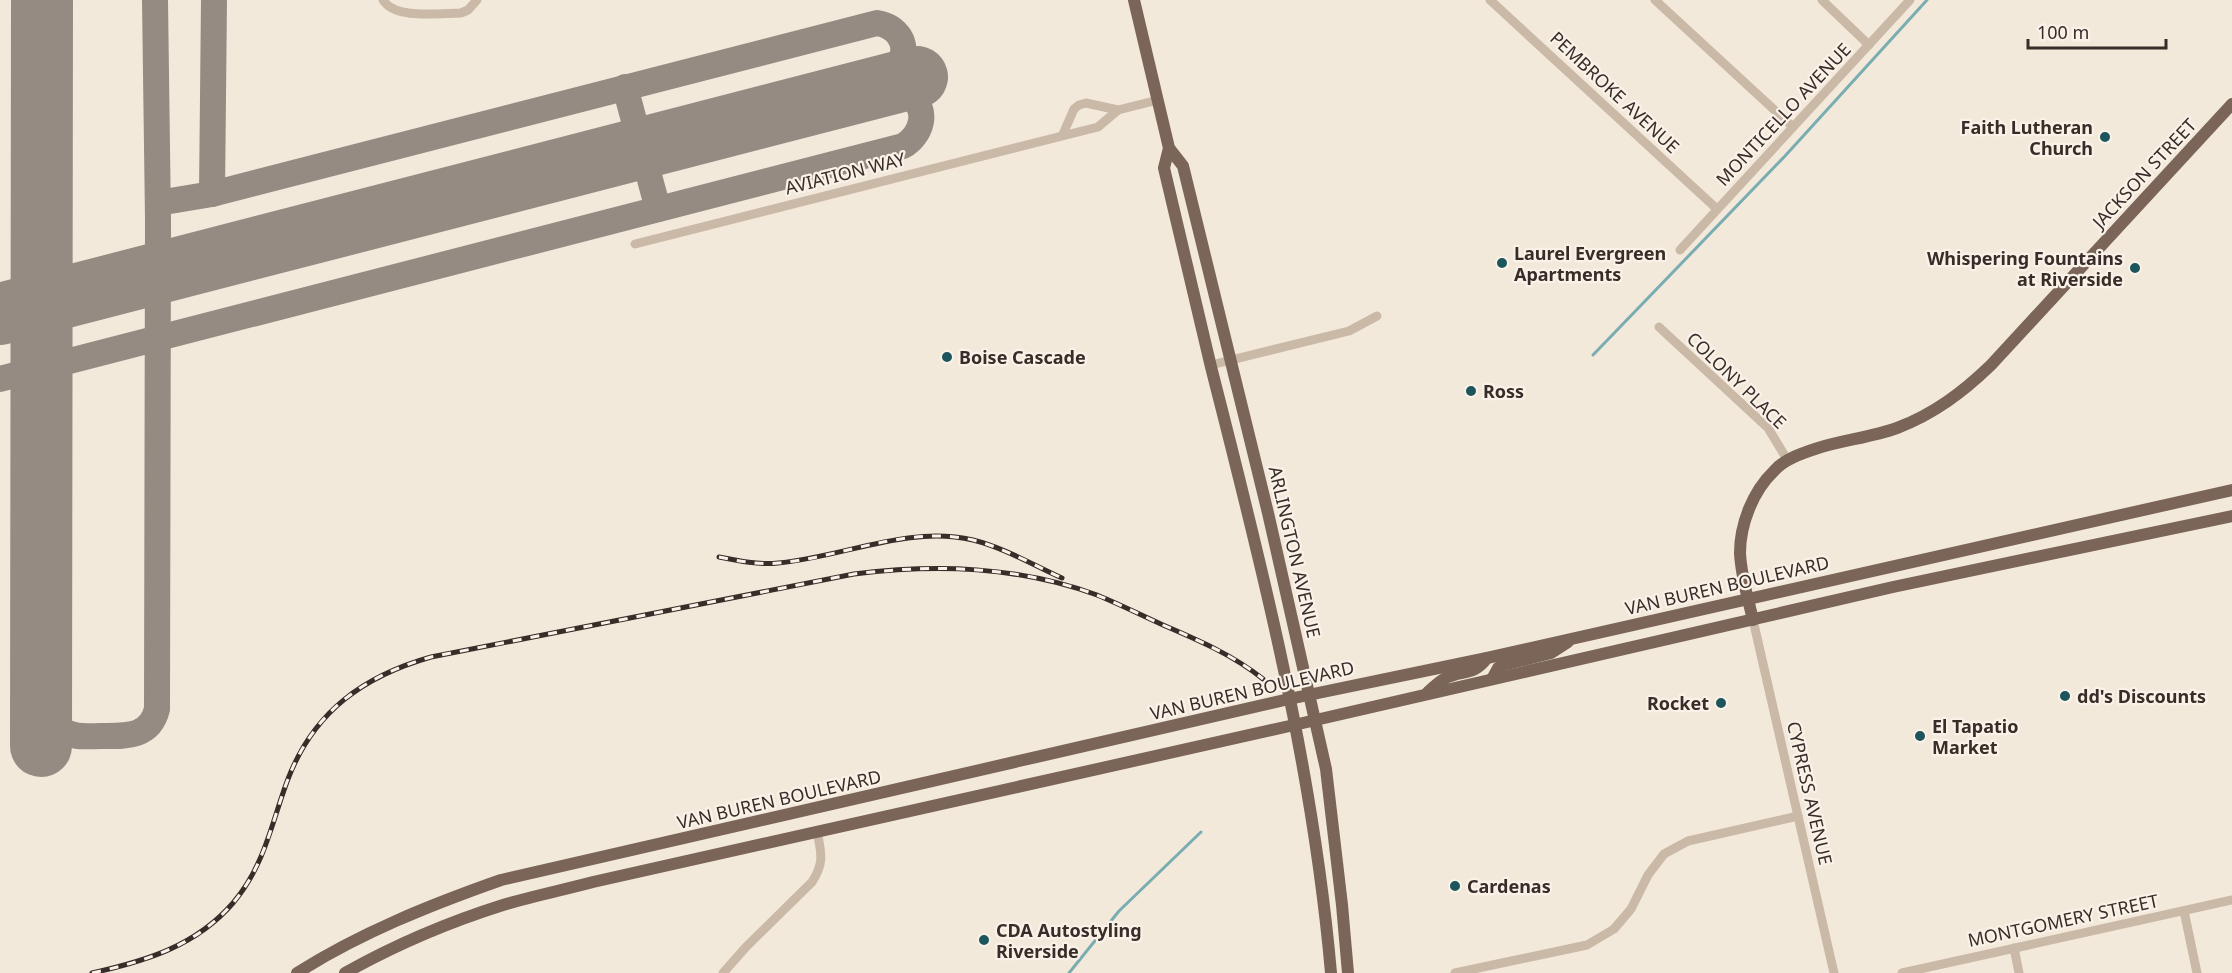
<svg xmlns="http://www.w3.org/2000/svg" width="2232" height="973" viewBox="0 0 2232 973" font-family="'Noto Sans',sans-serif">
  <rect width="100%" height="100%" fill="#f3e9db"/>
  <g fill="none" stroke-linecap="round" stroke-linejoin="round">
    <g stroke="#79adb1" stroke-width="3">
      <path d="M1593 355 1785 156 1927 0"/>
      <path d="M1069 973 1119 911 1201 832"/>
    </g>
    <g stroke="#968b82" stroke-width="26">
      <path d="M625 87 658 209"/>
      <path d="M212 194 214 0"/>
      <path d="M0 379 903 146C921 136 930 110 910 96 903 90 892 88 883 86 889 78 896 71 900 62 910 43 896 26 877 23L212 194 158 203"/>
      <path d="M41 714C50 720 58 729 68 733 78 738 90 736 101 736 125 736 150 738 157 709L158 220 155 0"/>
    </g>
    <g stroke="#968b82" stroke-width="62">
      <path d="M0 314 917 77"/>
      <path d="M41 746 42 0"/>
    </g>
    <g stroke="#cbb9a7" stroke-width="9">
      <path d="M383 0C395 20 440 13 461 13L468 10 477 0"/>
      <path d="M1490 0 1717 209"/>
      <path d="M1655 0 1793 127"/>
      <path d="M1822 0 1869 45"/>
      <path d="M1063 134 1074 109 1079 105 1086 103 1118 110 1158 100"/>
      <path d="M635 244 1098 127 1118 110"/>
      <path d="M1680 250 1910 0"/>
      <path d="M1659 327 1768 428 1788 461"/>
      <path d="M1211 365 1349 331 1377 316"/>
      <path d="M1753 620 1834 973"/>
      <path d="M2184 911 2197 973"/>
      <path d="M2014 948 2019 973"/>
      <path d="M723 973 746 947 812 882C825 862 821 853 817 831"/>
      <path d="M1455 973 1587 945 1614 929 1631 909 1648 875 1664 854 1688 841 1798 816"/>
      <path d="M1902 973 2232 900"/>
    </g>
    <g stroke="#7a6558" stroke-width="12">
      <path d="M1134 0 1169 148 1183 166 1268 513 1326 769 1342 905 1348 973"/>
      <path d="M1169 148 1164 168C1180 234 1195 301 1211 367 1262 566 1313 767 1331 973"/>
      <path d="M1753 620C1748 598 1741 576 1740 553 1740 524 1753 491 1774 471 1784 459 1803 453 1818 448 1844 440 1872 437 1897 428 1934 414 1963 392 1991 365L2232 104"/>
      <path d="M1492 679 1498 668 1503 665 1551 653 1568 642"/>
      <path d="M1428 692C1433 688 1438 682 1444 679 1462 669 1473 677 1487 658"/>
      <path d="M297 973C360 933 430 905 501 880L1289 699 1487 658 2232 490"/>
      <path d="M345 973C395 945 449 922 503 905 533 896 563 890 593 882L1294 725 1893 587 2232 516"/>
    </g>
    <g stroke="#382d28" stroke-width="5">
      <g id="rail">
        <path d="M719 557C739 561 759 565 778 563 844 557 907 525 973 540 1005 548 1033 565 1062 578"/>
        <path d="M92 973C146 961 196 946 233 903 265 865 271 824 288 779 314 711 364 676 431 657L854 574C936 564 1018 566 1097 595 1119 604 1141 615 1163 625 1198 640 1233 655 1263 679"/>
      </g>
    </g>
    <use href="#rail" stroke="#faf2e8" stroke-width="3" stroke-dasharray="9" stroke-linecap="butt"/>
  </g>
  <g fill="#1c555b" stroke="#faf2e8" stroke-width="2">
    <circle cx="2105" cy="137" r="6"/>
    <circle cx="1502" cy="263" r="6"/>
    <circle cx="2135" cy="268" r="6"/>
    <circle cx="947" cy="357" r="6"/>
    <circle cx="1471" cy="391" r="6"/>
    <circle cx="2065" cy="696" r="6"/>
    <circle cx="1721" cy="703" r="6"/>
    <circle cx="1920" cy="736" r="6"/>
    <circle cx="1455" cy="886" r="6"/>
    <circle cx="984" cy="940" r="6"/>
  </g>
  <g text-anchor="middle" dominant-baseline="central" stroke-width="4.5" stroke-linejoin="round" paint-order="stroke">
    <g font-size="18" fill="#382d28" stroke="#faf2e8">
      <text transform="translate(1615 92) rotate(43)">PEMBROKE AVENUE</text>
      <text transform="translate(1783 114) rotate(-47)">MONTICELLO AVENUE</text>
      <text transform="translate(845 173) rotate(-14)">AVIATION WAY</text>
      <text transform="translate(2144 173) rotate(-47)">JACKSON STREET</text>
      <text transform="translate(1737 380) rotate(44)">COLONY PLACE</text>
      <text transform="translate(1295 552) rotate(77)">ARLINGTON AVENUE</text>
      <text transform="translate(1727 585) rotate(-13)">VAN BUREN BOULEVARD</text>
      <text transform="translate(1252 690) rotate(-13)">VAN BUREN BOULEVARD</text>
      <text transform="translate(1810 793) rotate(77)">CYPRESS AVENUE</text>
      <text transform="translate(779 799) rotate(-13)">VAN BUREN BOULEVARD</text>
      <text transform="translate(2063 920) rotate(-12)">MONTGOMERY STREET</text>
    </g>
    <g font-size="18" font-weight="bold" fill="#382d28" stroke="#faf2e8" text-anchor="start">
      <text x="2093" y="127" text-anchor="end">Faith Lutheran<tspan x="2093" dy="21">Church</tspan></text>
      <text x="1514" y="253">Laurel Evergreen<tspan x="1514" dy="21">Apartments</tspan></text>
      <text x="2123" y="258" text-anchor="end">Whispering Fountains<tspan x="2123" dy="21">at Riverside</tspan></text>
      <text x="959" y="357">Boise Cascade</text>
      <text x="1483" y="391">Ross</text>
      <text x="2077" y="696">dd's Discounts</text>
      <text x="1709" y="703" text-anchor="end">Rocket</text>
      <text x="1932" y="726">El Tapatio<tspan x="1932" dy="21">Market</tspan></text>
      <text x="1467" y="886">Cardenas</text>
      <text x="996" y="930">CDA Autostyling<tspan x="996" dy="21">Riverside</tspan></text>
    </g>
  </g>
  <path d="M2028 39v9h138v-9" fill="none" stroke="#382d28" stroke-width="3"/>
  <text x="2037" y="39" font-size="18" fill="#382d28" stroke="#faf2e8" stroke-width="4.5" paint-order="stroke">100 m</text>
</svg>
